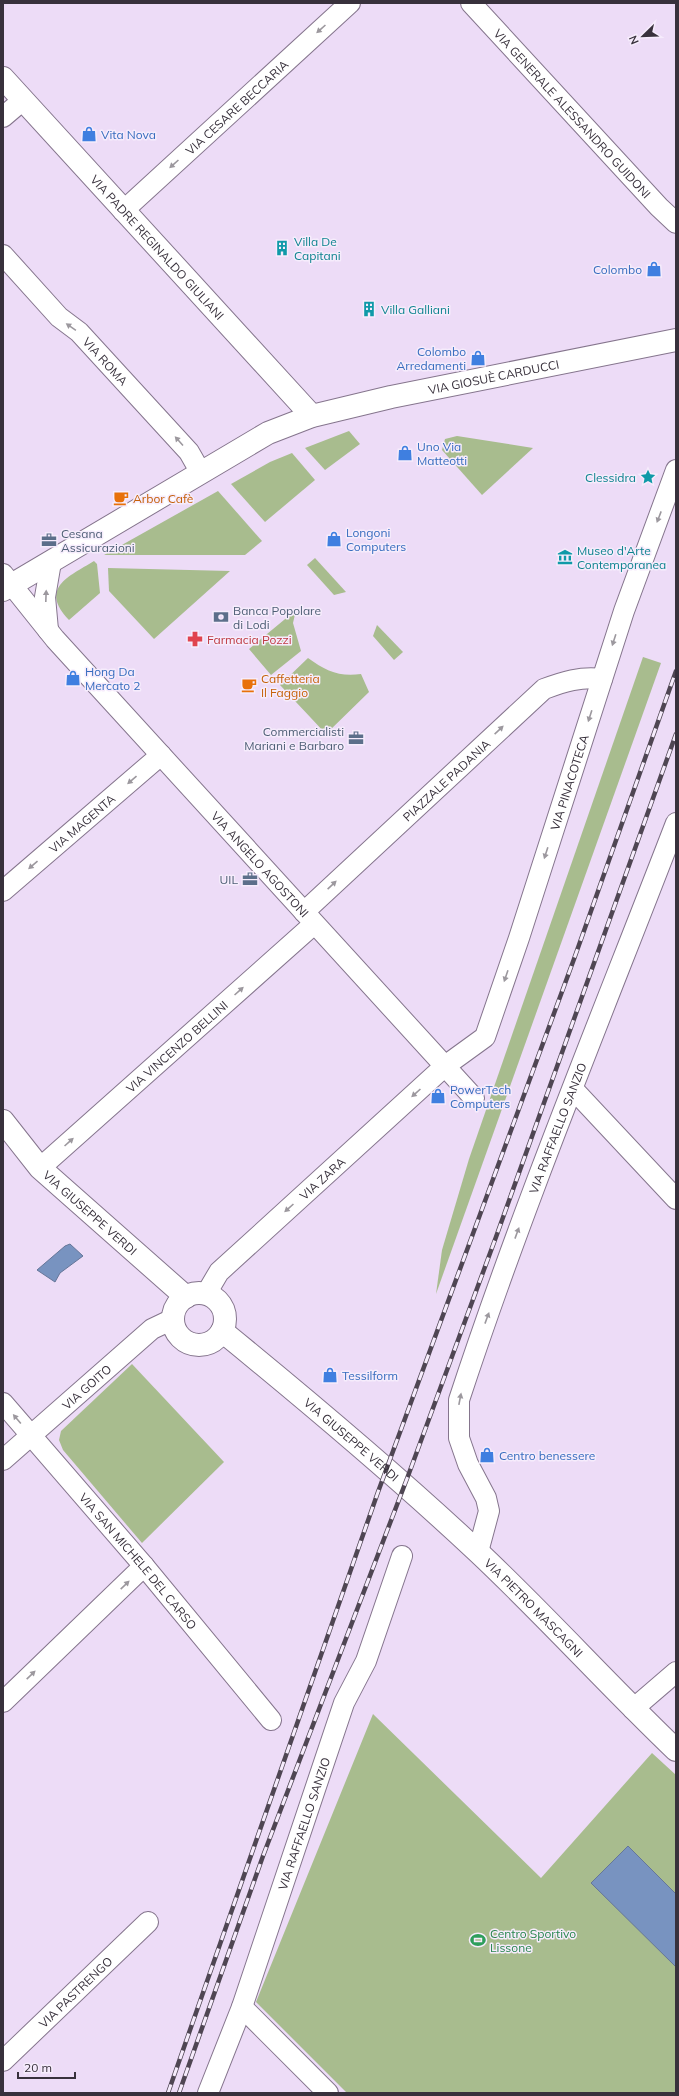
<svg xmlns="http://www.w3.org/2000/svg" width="679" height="2096" viewBox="0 0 679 2096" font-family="Mulish,sans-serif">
  <rect width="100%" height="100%" fill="#eddcf7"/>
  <g fill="#a8bc8e">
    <path d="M349 431 360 444 325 470 305 448Z"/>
    <path d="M457 436 533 448 482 495 442 450 445 439Z"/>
    <path d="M292 453 315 480 265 522 231 484 270 462Z"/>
    <path d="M218 491 262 541 245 555H104Z"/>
    <path d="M315 558 346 592 334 595 307 565Z"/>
    <path d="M94 561 97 564 100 593 69 620C39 588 68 577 94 561Z"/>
    <path d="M108 568 230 571 154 639 109 591Z"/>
    <path d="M296 610 293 623 301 651 271 675 249 649Z"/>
    <path d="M377 625 403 652 394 660 373 636Z"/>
    <path d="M643 657 661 663 436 1294 442 1250 469 1159Z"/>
    <path d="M308 658C326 671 339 677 361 674L369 692 326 734 280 685Z"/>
    <path d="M132 1364 224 1462 142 1543 63 1450 59 1440 61 1431Z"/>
    <path d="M373 1714 541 1878 652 1753 676 1775V2093H347L256 2002Z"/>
  </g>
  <g fill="#7893c0" stroke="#657698">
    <path d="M70 1244 83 1256 60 1273 55 1282 37 1270 65 1246Z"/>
    <path d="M628 1846 676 1894V1967L591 1883Z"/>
  </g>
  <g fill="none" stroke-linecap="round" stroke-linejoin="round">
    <g stroke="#85758d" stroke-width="22">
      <g id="minor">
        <path id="s1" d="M471 3 659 207 676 223"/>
        <path d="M3 117 23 100"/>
        <path id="s2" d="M123 211 350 3"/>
        <path id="s3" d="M3 255 59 317 79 332 189 452 201 473"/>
        <path id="s4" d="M3 574 55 639 474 1098"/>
        <path d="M48 630 45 597 51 562"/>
        <path id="s5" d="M3 891 161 755"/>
        <path id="s6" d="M304 912 544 689C563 682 581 676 602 679"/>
        <path d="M573 1089 676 1199"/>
        <path id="s7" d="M40 1168 314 924"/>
        <path id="s8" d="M206 1294 219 1272 445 1066 485 1037 519 938 624 611 676 470"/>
        <path id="s9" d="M3 1403 144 1566 271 1720"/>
        <path id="s10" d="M3 1460 152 1329 173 1319"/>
        <path id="s11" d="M478 1552 489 1511 486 1498 468 1464 459 1438V1400C523 1205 602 1015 676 823"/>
        <path d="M3 1702 144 1566"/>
        <path d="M633 1709 676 1672"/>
        <path d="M242 2007 328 2093"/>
        <path id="s12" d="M3 2061 148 1922"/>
        <path id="s13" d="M208 2093 242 2007 344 1703 366 1661 402 1556"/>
      </g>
    </g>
    <g stroke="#85758d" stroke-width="24">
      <g id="tertiary">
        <path id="s14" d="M3 78 312 416"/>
        <path id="s15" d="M3 590 268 433 312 416 391 397 676 340"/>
        <path id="s16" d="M3 1121 40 1168 186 1297"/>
        <circle cx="199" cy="1319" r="26"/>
        <path id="s17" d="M222 1331C309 1402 396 1475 478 1552 546 1616 608 1685 676 1750"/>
      </g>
    </g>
    <use href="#minor" stroke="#fff" stroke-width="20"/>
    <use href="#tertiary" stroke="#fff" stroke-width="22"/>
    <g stroke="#4f4653" stroke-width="4.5">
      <g id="rail">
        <path d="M168 2093 378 1492 574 959 676 671"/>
        <path d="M179 2093 263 1856 408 1476 496 1237 676 734"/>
      </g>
    </g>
    <use href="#rail" stroke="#f6ecfc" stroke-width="3" stroke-dasharray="9" stroke-linecap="butt"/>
  </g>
  <defs><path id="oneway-solid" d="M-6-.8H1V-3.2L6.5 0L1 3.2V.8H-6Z"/></defs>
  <g fill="#9c989e">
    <use href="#oneway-solid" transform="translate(321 29) rotate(138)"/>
    <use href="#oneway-solid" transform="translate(174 164) rotate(138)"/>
    <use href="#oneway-solid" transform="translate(71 327) rotate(-145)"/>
    <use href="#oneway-solid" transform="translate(179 441) rotate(-132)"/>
    <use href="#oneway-solid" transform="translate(659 517) rotate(111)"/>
    <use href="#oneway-solid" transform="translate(46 596) rotate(-88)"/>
    <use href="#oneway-solid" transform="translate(614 640) rotate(108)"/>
    <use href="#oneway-solid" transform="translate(590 716) rotate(108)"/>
    <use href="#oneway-solid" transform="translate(499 730) rotate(-43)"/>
    <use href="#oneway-solid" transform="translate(132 780) rotate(139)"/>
    <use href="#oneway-solid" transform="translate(546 853) rotate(108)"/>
    <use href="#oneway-solid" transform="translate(33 865) rotate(139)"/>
    <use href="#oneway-solid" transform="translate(332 885) rotate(-43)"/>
    <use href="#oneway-solid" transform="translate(506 976) rotate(109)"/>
    <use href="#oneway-solid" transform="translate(239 991) rotate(-42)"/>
    <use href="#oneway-solid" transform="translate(416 1093) rotate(138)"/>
    <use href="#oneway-solid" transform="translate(69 1142) rotate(-42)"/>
    <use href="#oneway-solid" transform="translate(289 1208) rotate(138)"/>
    <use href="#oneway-solid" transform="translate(517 1233) rotate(-70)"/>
    <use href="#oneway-solid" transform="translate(487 1318) rotate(-70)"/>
    <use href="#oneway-solid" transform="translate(460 1399) rotate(-79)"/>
    <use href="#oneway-solid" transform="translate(17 1419) rotate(-130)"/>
    <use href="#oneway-solid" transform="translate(125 1585) rotate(-44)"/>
    <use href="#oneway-solid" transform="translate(31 1675) rotate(-44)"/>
  </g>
  <defs>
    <g id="shop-bare" transform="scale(1.2)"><path d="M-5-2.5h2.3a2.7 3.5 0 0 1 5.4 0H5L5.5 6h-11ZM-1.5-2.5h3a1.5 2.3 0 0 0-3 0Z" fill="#3f7fe0" stroke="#f6ecfc" stroke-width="2.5" paint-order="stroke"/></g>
    <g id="building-bare" transform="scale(1.2)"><path d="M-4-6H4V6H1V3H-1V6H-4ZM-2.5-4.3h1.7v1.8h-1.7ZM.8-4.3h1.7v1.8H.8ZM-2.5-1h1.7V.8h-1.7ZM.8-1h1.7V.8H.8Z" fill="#0f9aa8" stroke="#f6ecfc" stroke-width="2.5" paint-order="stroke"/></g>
    <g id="sight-bare" transform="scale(1.2)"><path d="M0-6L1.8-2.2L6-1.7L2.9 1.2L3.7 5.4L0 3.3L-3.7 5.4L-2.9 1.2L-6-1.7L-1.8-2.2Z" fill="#0f9aa8" stroke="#f6ecfc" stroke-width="2.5" paint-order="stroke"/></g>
    <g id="cafe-bare" transform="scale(1.2)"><path d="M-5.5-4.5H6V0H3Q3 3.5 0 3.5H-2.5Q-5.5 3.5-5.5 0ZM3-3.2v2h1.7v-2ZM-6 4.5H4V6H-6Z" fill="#e8710a" stroke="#f6ecfc" stroke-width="2.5" paint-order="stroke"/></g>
    <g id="office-bare" transform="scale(1.2)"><path d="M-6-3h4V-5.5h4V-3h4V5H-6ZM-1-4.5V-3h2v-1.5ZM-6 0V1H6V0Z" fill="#5c6f8a" stroke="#f6ecfc" stroke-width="2.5" paint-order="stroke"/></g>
    <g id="museum-bare" transform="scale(1.2)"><path d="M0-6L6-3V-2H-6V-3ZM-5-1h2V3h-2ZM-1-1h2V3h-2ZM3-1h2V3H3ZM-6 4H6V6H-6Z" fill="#0f9aa8" stroke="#f6ecfc" stroke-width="2.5" paint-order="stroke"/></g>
    <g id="bank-bare" transform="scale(1.2)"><path d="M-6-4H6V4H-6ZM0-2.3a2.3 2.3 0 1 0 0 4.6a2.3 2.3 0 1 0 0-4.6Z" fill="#5c6f8a" stroke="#f6ecfc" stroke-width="2.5" paint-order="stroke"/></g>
    <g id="pharmacy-bare" transform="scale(1.2)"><path d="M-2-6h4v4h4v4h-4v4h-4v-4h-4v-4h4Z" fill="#e0444e" stroke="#f6ecfc" stroke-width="2.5" paint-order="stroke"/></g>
    <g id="stadium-bare" transform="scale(1.2)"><path d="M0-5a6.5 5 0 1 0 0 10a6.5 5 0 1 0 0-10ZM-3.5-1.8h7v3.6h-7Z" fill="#2e9e5b" stroke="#f6ecfc" stroke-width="2.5" paint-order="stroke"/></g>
  </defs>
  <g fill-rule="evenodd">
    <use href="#shop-bare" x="89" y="134"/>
    <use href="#building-bare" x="282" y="248"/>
    <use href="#shop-bare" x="654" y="269"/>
    <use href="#building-bare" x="369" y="309"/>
    <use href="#shop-bare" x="478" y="358"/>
    <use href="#shop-bare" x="405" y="453"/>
    <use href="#sight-bare" x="648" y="477"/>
    <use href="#cafe-bare" x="121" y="498"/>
    <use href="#shop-bare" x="334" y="539"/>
    <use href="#office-bare" x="49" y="540"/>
    <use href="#museum-bare" x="565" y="557"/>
    <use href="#bank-bare" x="221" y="617"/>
    <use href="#pharmacy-bare" x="195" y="639"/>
    <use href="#shop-bare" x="73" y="678"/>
    <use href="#cafe-bare" x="249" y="685"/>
    <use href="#office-bare" x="356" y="738"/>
    <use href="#office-bare" x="250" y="879"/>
    <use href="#shop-bare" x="438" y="1096"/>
    <use href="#shop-bare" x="330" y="1375"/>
    <use href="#shop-bare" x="487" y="1455"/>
    <use href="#stadium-bare" x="478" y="1940"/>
  </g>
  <g text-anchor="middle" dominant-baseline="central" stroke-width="3" stroke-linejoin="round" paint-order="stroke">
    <g font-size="12" fill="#38313c" stroke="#f6ecfc">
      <text stroke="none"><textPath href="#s2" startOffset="154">VIA CESARE BECCARIA</textPath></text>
      <text stroke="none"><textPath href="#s1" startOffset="150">VIA GENERALE ALESSANDRO GUIDONI</textPath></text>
      <text stroke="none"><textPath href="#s14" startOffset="229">VIA PADRE REGINALDO GIULIANI</textPath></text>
      <text stroke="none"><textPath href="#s3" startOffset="148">VIA ROMA</textPath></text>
      <text stroke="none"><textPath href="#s15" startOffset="541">VIA GIOSUÈ CARDUCCI</textPath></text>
      <text stroke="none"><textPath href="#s6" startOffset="194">PIAZZALE PADANIA</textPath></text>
      <text stroke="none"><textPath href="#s8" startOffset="649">VIA PINACOTECA</textPath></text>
      <text stroke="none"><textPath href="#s5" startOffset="104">VIA MAGENTA</textPath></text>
      <text stroke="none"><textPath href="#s4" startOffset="388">VIA ANGELO AGOSTONI</textPath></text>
      <text stroke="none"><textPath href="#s7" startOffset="183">VIA VINCENZO BELLINI</textPath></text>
      <text stroke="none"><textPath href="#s11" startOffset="449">VIA RAFFAELLO SANZIO</textPath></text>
      <text stroke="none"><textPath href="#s8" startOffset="165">VIA ZARA</textPath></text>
      <text stroke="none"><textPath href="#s16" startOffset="127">VIA GIUSEPPE VERDI</textPath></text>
      <text stroke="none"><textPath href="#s10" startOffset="111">VIA GOITO</textPath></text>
      <text stroke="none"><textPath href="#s17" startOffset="169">VIA GIUSEPPE VERDI</textPath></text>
      <text stroke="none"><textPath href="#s9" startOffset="208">VIA SAN MICHELE DEL CARSO</textPath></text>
      <text stroke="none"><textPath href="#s17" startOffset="417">VIA PIETRO MASCAGNI</textPath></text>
      <text stroke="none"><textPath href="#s13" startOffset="286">VIA RAFFAELLO SANZIO</textPath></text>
      <text stroke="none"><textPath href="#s12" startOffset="100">VIA PASTRENGO</textPath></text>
    </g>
    <g font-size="12" fill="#366cbe" stroke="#f6ecfc" text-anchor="start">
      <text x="101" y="134">Vita Nova</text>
      <text x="642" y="269" text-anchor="end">Colombo</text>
      <text x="466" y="351" text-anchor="end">Colombo<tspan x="466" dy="14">Arredamenti</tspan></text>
      <text x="417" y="446">Uno Via<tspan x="417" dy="14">Matteotti</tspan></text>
      <text x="346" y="532">Longoni<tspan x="346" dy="14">Computers</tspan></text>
      <text x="85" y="671">Hong Da<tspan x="85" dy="14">Mercato 2</tspan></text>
      <text x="450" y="1089">PowerTech<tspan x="450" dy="14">Computers</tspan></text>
      <text x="342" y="1375">Tessilform</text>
      <text x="499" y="1455">Centro benessere</text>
    </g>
    <g font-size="12" fill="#0d838f" stroke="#f6ecfc" text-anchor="start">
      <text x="294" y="241">Villa De<tspan x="294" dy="14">Capitani</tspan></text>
      <text x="381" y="309">Villa Galliani</text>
      <text x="636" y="477" text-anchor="end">Clessidra</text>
      <text x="577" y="550">Museo d'Arte<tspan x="577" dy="14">Contemporanea</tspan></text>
    </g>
    <g font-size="12" fill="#c56008" stroke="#f6ecfc" text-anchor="start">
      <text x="133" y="498">Arbor Cafè</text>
      <text x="261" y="678">Caffetteria<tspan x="261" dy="14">Il Faggio</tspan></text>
    </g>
    <g font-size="12" fill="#4e5e75" stroke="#f6ecfc" text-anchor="start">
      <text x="61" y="533">Cesana<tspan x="61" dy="14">Assicurazioni</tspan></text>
      <text x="233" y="610">Banca Popolare<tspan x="233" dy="14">di Lodi</tspan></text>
      <text x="344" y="731" text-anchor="end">Commercialisti<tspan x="344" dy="14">Mariani e Barbaro</tspan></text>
      <text x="238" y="879" text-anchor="end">UIL</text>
    </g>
    <g font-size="12" fill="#be3a42" stroke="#f6ecfc" text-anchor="start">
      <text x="207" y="639">Farmacia Pozzi</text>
    </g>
    <g font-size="12" fill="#27864d" stroke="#f6ecfc" text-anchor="start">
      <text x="490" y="1933">Centro Sportivo<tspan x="490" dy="14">Lissone</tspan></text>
    </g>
  </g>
  <rect width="679" height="2096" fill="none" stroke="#38313c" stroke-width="8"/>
  <g transform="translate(643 36) rotate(247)" stroke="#f6ecfc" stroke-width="3" paint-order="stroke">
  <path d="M0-3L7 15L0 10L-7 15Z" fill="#38313c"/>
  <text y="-6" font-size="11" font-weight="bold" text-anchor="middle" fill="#38313c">N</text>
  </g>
  <path d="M18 2072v6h57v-6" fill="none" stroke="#38313c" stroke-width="2"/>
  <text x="24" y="2072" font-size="12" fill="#38313c" stroke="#f6ecfc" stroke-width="3" paint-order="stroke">20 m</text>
</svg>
